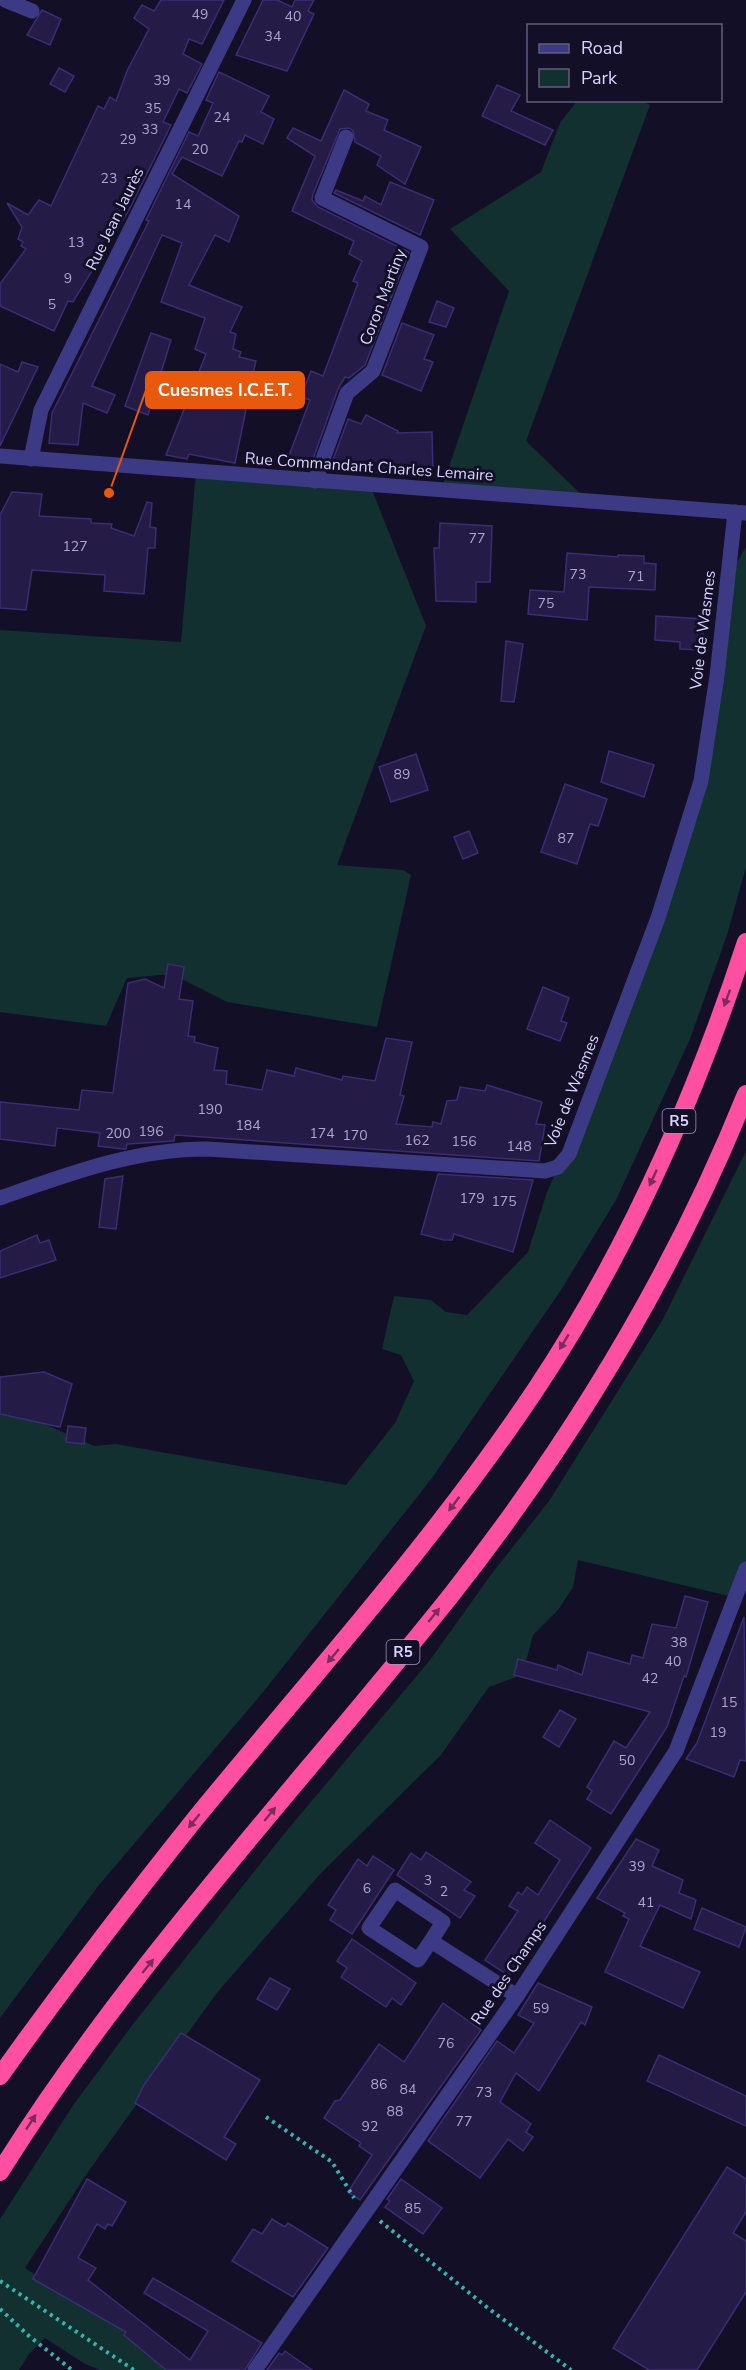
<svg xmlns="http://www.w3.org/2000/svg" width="746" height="2370" viewBox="0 0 746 2370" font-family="'Nunito Sans',sans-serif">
  <rect width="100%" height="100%" fill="#130f26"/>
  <g fill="#12302f">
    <path d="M577 101H642L650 105 526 441 588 501 441 490 509 291 450 229 541 172 560 123Z"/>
    <path d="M196 472 370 485 426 626 337 865 403 870 411 875 377 1027 227 1002 172 974 127 978 106 1026 0 1012V630L181 642Z"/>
    <path d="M746 547V867L727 935 690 1039 616 1200 561 1290 432 1478 264 1691 99 1885 0 2018V1375L20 1413 94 1446 116 1444 346 1485 395 1423 414 1381 401 1355 382 1349 394 1296 431 1300 446 1312 467 1315 528 1252 547 1192 558 1167 701 781 728 576Z"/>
    <path d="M746 1151V1569L737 1598 578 1560 573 1587 558 1610 533 1635 527 1658 516 1677 489 1687 441 1755 321 1873 216 1994 88 2172 25 2268 55 2288 118 2321 172 2370H100L85 2364 45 2338 29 2354 19 2370H0V2219L74 2104 133 2024 284 1834 430 1660 490 1576 549 1501 663 1319Z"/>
  </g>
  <g fill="#241b47" stroke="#3b2d73" stroke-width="1.5">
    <path d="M161 0H224L202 44 189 39 183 54 202 64 187 93 179 89 163 122 171 125 129 210 73 302 68 301 54 331 0 306V284L26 249 21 246 23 242 18 239 22 227 7 203 28 215 39 200 51 206 98 106 104 109 110 97 116 101 127 71 149 29 134 18 142 5 154 11Z"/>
    <path d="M263 0H277L292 7 295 0H314L308 11 314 14 287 71 236 55Z"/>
    <path d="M42 10 61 19 50 45 27 35Z"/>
    <path d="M59 68 74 76 65 92 50 84Z"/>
    <path d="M219 72 269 96 261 112 274 119 263 144 245 135 242 142 239 141 222 176 182 157 172 174 239 216 229 242 215 235 189 285 242 307 230 332 236 334 233 349 241 352 239 357 256 361 251 382 277 387 274 404 248 400 235 463 189 454 187 459 166 455 206 354 195 349 205 318 161 302 182 243 162 235 92 386 115 395 107 413 83 403 78 445 49 443 52 413 149 221 146 220 189 132 198 136 213 103 206 100Z"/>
    <path d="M497 85 520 95 511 111 553 130 545 145 482 116Z"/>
    <path d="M344 90 369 104 366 111 388 120 384 130 421 147 405 184 377 165 381 156 355 142 353 131 349 128 340 129 313 194 312 200 318 207 409 252 365 365 349 378 345 377 338 389 309 470 287 461 310 400 301 397 311 371 323 376 358 283 353 281 362 261 349 254 354 241 292 211 315 156 287 138 293 128 321 141Z"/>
    <path d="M390 182 434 200 420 235 334 193 336 190 363 201 365 196 381 205Z"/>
    <path d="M437 301 454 308 446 327 429 322Z"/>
    <path d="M402 323 434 335 424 359 433 362 421 391 382 375Z"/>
    <path d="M151 333 171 340 148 415 125 406Z"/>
    <path d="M22 362 38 367 0 446V364L18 372Z"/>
    <path d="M366 415 398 431 397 433 432 432 433 474 329 471 348 419 361 424Z"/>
    <path d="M12 492 42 494 39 516 91 519V523L112 524 111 528 134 536 147 502 152 503 150 527 156 528 155 548H148L144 594 104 591 105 575 32 570 26 610 0 608V515Z"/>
    <path d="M440 523 492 526 490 582H476V602L436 601 434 548H439Z"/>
    <path d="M567 553 618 557V555L644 556V563L656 564 655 590 589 587 587 620 528 614 530 590 564 592Z"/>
    <path d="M656 616 704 619 702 650 680 649V642L655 640Z"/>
    <path d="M506 641 523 644 514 702 501 701Z"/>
    <path d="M609 751 654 765 644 797 601 782Z"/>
    <path d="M416 754 428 790 391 802 379 767Z"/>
    <path d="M565 784 607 799 598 826 590 824 577 864 541 852Z"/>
    <path d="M469 831 478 853 463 859 454 837Z"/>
    <path d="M168 964 184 967 179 999 193 1001 188 1036 195 1037 194 1042 218 1048 214 1070 227 1071 226 1084 262 1090 267 1070 294 1076 296 1068 342 1080 343 1076 375 1081 386 1038 412 1042 400 1095 404 1096 396 1124 432 1127 433 1122 441 1124 447 1101 457 1100 460 1087 485 1091 487 1085 542 1102 536 1124 545 1125 539 1161 175 1135 174 1141 127 1144 126 1149H123L98 1146 100 1133 57 1128 55 1146 0 1139V1102L79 1110 82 1090 113 1093 128 983 145 979 164 988Z"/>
    <path d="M543 987 569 998 561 1021 567 1023 560 1041 527 1029Z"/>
    <path d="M438 1174 533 1180 513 1252 454 1234 452 1240H444L421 1234Z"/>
    <path d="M123 1176 116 1229 99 1227 105 1179Z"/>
    <path d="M37 1235 40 1243 49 1240 56 1260 0 1278V1251Z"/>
    <path d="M44 1372 72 1384 60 1427 0 1414V1377Z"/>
    <path d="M68 1426 86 1428 84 1444 66 1442Z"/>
    <path d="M685 1596 708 1602 686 1677 684 1676 667 1727 611 1814 587 1799 592 1791 587 1787 614 1741 626 1748 650 1712 514 1675 518 1659 557 1670 558 1665 582 1675 588 1652 630 1664 632 1655 643 1658 652 1624 676 1628Z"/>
    <path d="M744 1617 746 1761 740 1760 734 1777 686 1759 697 1743Z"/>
    <path d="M560 1710 576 1719 559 1747 543 1737Z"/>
    <path d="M550 1820 591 1848 509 1976 485 1960 518 1911 509 1906 518 1892 522 1895 527 1887 538 1895 560 1860 535 1843Z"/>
    <path d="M636 1839 659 1850 652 1866 683 1880 679 1893 696 1900 691 1919 660 1905 640 1946 700 1972 683 2008 605 1972 629 1919 623 1916 625 1913 597 1898Z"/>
    <path d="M426 1852 471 1882 464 1890 475 1896 460 1918 397 1875 411 1853 421 1860Z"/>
    <path d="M373 1856 394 1870 352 1934 330 1920 336 1910 328 1905 358 1859 367 1866Z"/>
    <path d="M702 1908 746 1927 739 1947 694 1929Z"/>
    <path d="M352 1939 416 1983 401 2005 392 1998 386 2007 341 1977 347 1968 337 1961Z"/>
    <path d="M270 1978 290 1989 277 2010 257 1999Z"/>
    <path d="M538 1983 592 2007 585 2025 581 2022 539 2091 516 2073 500 2102 531 2124 526 2132 533 2137 523 2151 508 2139 480 2178 428 2141 497 2041 514 2053 534 2023 518 2015Z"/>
    <path d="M443 2003 481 2030 360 2200 348 2192 372 2155 359 2146 361 2143 324 2118 335 2101 340 2100 379 2044 404 2062Z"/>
    <path d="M181 2033 260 2080 224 2137 236 2144 226 2160 135 2103 144 2085Z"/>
    <path d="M659 2055 746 2096V2126L647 2081Z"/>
    <path d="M727 2167 746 2179V2212L733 2233 746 2241V2292L697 2370H649L613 2348Z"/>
    <path d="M87 2179 126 2202 112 2226 108 2224 105 2229 97 2224 78 2258 96 2268 88 2280 190 2360 208 2331 144 2293 153 2278 262 2343 245 2370H166L124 2335 126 2332 33 2279Z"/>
    <path d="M401 2179 442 2208 423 2234 385 2207 390 2201 387 2199Z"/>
    <path d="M272 2219 285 2227 288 2223 328 2248 293 2297 232 2261 253 2229 262 2234Z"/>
    <path d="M285 2351 312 2370H267L279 2353 282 2355Z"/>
  </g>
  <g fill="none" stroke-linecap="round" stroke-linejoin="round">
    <g stroke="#2fb8b0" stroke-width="4" stroke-dasharray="3 4.5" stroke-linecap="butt">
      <path d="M266 2117 332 2162 354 2198"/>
      <path d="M380 2221 488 2308 571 2370"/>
      <path d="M0 2281 134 2370"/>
      <path d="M0 2309 29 2336 72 2370"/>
    </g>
    <g stroke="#3d3a85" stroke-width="15">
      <path d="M5 0 32 11"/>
      <path d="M0 456 746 513"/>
      <path d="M31 459 41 410 244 0"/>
      <path d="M315 481 347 393 373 371 421 247 322 198 346 137"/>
      <path d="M0 1198C69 1174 134 1149 207 1149L545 1171 558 1167 569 1154 658 918 701 781 717 676 735 512"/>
      <path d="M431 1941 418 1960 369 1928 395 1890 443 1922 431 1941 517 1996"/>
      <path d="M255 2370 517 1996 676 1751 746 1569"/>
    </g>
    <g stroke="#ff4fa3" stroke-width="18">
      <path d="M0 2076C62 1989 128 1903 195 1819 311 1677 434 1542 536 1389 627 1252 695 1098 746 942"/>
      <path d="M0 2172C130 1964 300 1785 452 1594 571 1442 674 1273 746 1094"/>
    </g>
  </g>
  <defs><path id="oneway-solid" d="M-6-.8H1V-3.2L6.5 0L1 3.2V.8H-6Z" transform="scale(1.5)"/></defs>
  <g fill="#7d2c5e">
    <use href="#oneway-solid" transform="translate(727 998) rotate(110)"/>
    <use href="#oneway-solid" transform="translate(653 1178) rotate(115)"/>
    <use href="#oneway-solid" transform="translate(564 1342) rotate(121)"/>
    <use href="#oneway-solid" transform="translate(454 1504) rotate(127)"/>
    <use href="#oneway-solid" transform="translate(434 1615) rotate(-51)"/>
    <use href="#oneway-solid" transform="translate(333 1656) rotate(130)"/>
    <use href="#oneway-solid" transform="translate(270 1814) rotate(-51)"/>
    <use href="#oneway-solid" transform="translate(194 1821) rotate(129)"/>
    <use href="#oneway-solid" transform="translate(148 1966) rotate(-51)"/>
    <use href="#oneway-solid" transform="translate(31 2122) rotate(-57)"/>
  </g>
  <g text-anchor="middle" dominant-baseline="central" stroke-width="6" stroke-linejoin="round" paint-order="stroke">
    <g font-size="14" fill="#aca6d1">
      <text x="200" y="14">49</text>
      <text x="293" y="16">40</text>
      <text x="273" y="36">34</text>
      <text x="162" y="80">39</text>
      <text x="153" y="108">35</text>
      <text x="222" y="117">24</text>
      <text x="150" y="129">33</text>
      <text x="128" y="139">29</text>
      <text x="200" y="149">20</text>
      <text x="109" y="178">23</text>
      <text x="183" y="204">14</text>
      <text x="76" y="242">13</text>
      <text x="68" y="278">9</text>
      <text x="52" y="304">5</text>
      <text x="477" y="538">77</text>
      <text x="75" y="546">127</text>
      <text x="578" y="574">73</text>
      <text x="636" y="576">71</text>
      <text x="546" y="603">75</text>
      <text x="402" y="774">89</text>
      <text x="566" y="838">87</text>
      <text x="210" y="1109">190</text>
      <text x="248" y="1125">184</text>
      <text x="151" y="1131">196</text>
      <text x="118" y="1133">200</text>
      <text x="322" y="1133">174</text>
      <text x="355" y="1135">170</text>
      <text x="417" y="1140">162</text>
      <text x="464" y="1141">156</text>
      <text x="519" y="1146">148</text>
      <text x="472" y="1198">179</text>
      <text x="504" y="1201">175</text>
      <text x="679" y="1642">38</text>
      <text x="673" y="1661">40</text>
      <text x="650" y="1678">42</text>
      <text x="729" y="1702">15</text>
      <text x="718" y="1732">19</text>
      <text x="627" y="1760">50</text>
      <text x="637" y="1866">39</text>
      <text x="428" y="1880">3</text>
      <text x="367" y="1888">6</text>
      <text x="444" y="1891">2</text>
      <text x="646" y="1902">41</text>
      <text x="541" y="2008">59</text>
      <text x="446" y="2043">76</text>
      <text x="379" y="2084">86</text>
      <text x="408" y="2089">84</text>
      <text x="484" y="2092">73</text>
      <text x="395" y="2111">88</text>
      <text x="464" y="2121">77</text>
      <text x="370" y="2126">92</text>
      <text x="413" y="2208">85</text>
    </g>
    <g fill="#130f26" stroke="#9e99be" stroke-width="1.5">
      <rect x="662.5" y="1109" width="33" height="24" rx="4.5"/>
      <rect x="386.5" y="1640" width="33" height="24" rx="4.5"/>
    </g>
    <g font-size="15" font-weight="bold" fill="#d9d4ff">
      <text x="679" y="1121">R5</text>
      <text x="403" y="1652">R5</text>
    </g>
    <g font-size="16" fill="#d9d4ff" stroke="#130f26">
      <text transform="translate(115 219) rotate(-64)">Rue Jean Jaurès</text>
      <text transform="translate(383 297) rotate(-69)">Coron Martiny</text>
      <text transform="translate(369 467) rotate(4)">Rue Commandant Charles Lemaire</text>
      <text transform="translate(703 630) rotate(-83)">Voie de Wasmes</text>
      <text transform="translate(572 1091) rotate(-68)">Voie de Wasmes</text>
      <text transform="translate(509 1973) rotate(-56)">Rue des Champs</text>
    </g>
  </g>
  <path fill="none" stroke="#e8590c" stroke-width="2" d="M109 493L146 390"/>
  <circle fill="#e8590c" stroke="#130f26" stroke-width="2" cx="109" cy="493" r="6"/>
  <rect fill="#e8590c" stroke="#e8590c" stroke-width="2" x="146" y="372" width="158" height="36" rx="6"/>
  <g font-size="18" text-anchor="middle" font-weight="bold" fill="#fff">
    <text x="225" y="396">Cuesmes I.C.E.T.</text>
  </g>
  <rect x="527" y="24" width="195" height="78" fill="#130f26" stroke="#625e7d" stroke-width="1.5"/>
  <rect x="539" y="44" width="30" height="9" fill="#3d3a85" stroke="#625e7d" stroke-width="1.5"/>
  <text x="581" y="54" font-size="18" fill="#d9d4ff">Road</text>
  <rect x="539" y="69" width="30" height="18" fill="#12302f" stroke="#625e7d" stroke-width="1.5"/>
  <text x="581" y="84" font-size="18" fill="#d9d4ff">Park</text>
</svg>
